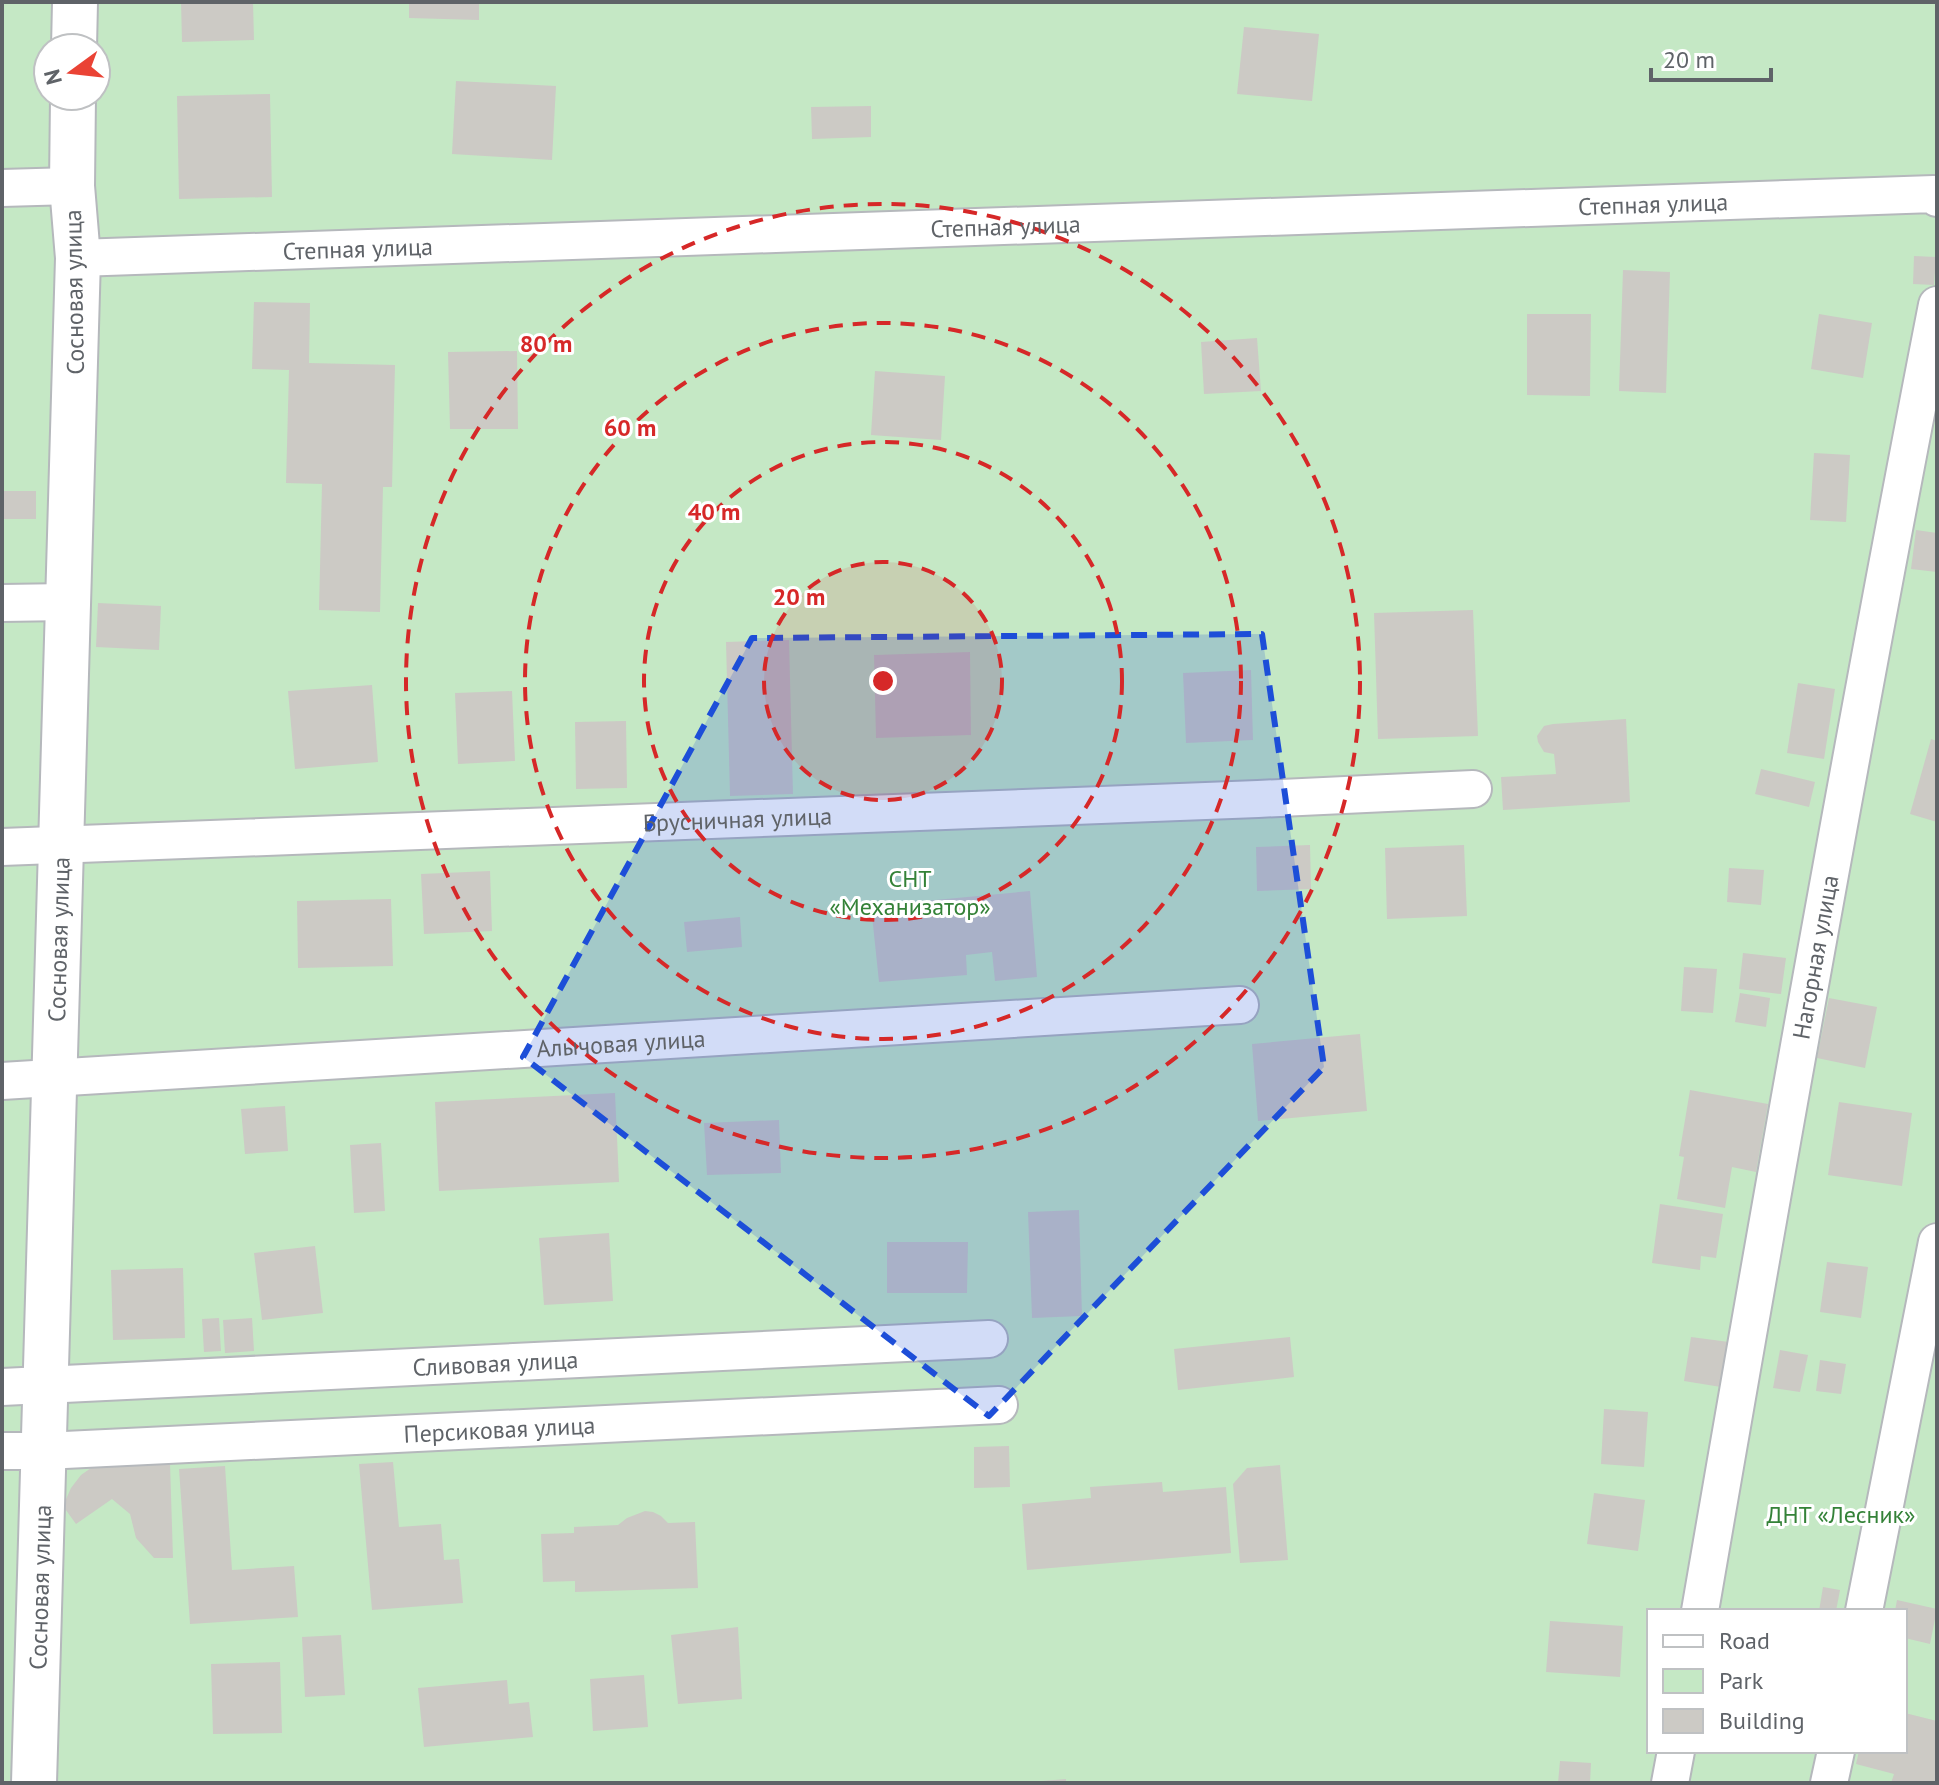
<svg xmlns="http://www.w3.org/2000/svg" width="1939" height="1785" viewBox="0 0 1939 1785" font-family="'PT Sans',sans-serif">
  <rect width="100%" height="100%" fill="#f1efe8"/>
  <path fill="#c5e8c5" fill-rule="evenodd" d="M2 2H1937V1783H2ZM48 48H96V96H48ZM1649 1611H1905V1751H1649Z"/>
  <g fill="#cccac5">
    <path d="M181 2H253L254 40 182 42Z"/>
    <path d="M409 2H479V20L409 18Z"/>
    <path d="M1244 27 1319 34 1312 101 1237 94Z"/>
    <path d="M456 81 556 86 552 160 452 154Z"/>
    <path d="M270 94 272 197 179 199 177 96Z"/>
    <path d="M871 106V137L812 139 811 107Z"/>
    <path d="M1914 256 1936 257 1934 285 1913 284Z"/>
    <path d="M1623 270 1670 272 1666 393 1619 391Z"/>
    <path d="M254 302 310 303 309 363 395 365 392 487H383L380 612 319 610 322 484 286 483 289 370 252 369Z"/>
    <path d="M1527 314H1591L1590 396 1527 395Z"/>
    <path d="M1819 314 1872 323 1863 378 1811 369Z"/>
    <path d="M1257 338 1261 391 1204 394 1201 342Z"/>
    <path d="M517 351 518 429H450L448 352Z"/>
    <path d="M875 371 945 376 941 440 871 435Z"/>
    <path d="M1814 453 1850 455 1846 522 1810 520Z"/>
    <rect x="2" y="491" width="34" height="28"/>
    <path d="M1916 530 1937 533V572L1911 569Z"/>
    <path d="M98 603 161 606 159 650 96 647Z"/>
    <path d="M1473 610 1478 736 1378 739 1374 613Z"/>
    <path d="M789 640 793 794 730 796 726 642Z"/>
    <path d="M970 652 971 735 876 738 874 655Z"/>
    <path d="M1251 670 1253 740 1186 743 1183 673Z"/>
    <path d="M1798 683 1835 689 1824 759 1787 753Z"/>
    <path d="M372 685 378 762 295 769 288 691Z"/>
    <path d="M512 691 515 761 458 764 455 693Z"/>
    <path d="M1626 719 1630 802 1503 810 1501 777 1556 774 1554 754 1544 752 1538 742 1537 736 1544 726 1553 724Z"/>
    <path d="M626 721 627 788 576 789 575 722Z"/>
    <path d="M1931 739 1937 741V822L1910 814Z"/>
    <path d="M1761 769 1815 782 1809 807 1755 794Z"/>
    <path d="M1310 845 1311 889 1257 891 1256 847Z"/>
    <path d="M1464 845 1467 916 1387 919 1385 848Z"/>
    <path d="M1729 868 1764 870 1761 905 1727 902Z"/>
    <path d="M490 871 492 931 424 934 421 874Z"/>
    <path d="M1030 891 1037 977 995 981 992 952 966 955 967 975 879 982 871 906Z"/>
    <path d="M391 899 393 966 298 968 297 901Z"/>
    <path d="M740 917 742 947 687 952 684 922Z"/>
    <path d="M1743 953 1786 958 1781 994 1739 989Z"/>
    <path d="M1684 967 1717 969 1713 1013 1681 1011Z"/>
    <path d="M1740 993 1770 998 1766 1027 1735 1022Z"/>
    <path d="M1829 998 1877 1007 1865 1068 1817 1058Z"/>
    <path d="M1360 1034 1367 1111 1258 1121 1252 1044Z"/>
    <path d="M1690 1090 1768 1104 1756 1172 1732 1167 1725 1208 1677 1199 1684 1157 1679 1156Z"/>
    <path d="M615 1093 619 1182 439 1191 435 1102Z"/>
    <path d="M1839 1102 1912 1113 1902 1186 1828 1175Z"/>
    <path d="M285 1106 288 1151 245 1154 241 1109Z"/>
    <path d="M779 1120 781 1173 707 1175 704 1123Z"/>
    <path d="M381 1143 385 1211 354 1213 350 1145Z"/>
    <path d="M1660 1204 1723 1214 1716 1258 1701 1256 1700 1270 1652 1263Z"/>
    <path d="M1079 1210 1082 1316 1032 1318 1028 1212Z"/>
    <path d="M609 1233 613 1301 544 1305 539 1238Z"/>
    <path d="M887 1242H968L967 1293H887Z"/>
    <path d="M315 1246 323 1313 262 1320 254 1253Z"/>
    <path d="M1827 1262 1868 1267 1861 1318 1820 1312Z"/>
    <path d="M183 1268 185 1338 113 1340 111 1270Z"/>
    <path d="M219 1318 221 1351 204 1352 202 1319Z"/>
    <path d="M252 1318 254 1351 225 1353 223 1320Z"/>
    <path d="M1290 1337 1294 1377 1178 1390 1174 1349Z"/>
    <path d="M1691 1337 1729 1342 1721 1387 1684 1381Z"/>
    <path d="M1780 1350 1808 1355 1800 1392 1773 1388Z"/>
    <path d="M1820 1360 1846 1364 1841 1394 1816 1391Z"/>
    <path d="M1604 1409 1648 1412 1644 1467 1601 1464Z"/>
    <path d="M1009 1446 1010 1487 974 1488V1447Z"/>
    <path d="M393 1462 399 1527 441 1524 444 1560 459 1559 463 1603 372 1610 359 1464Z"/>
    <path d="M170 1463 173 1558H154L136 1538 130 1514 112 1499 76 1524 63 1506 71 1488 81 1475 91 1468 104 1464Z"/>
    <path d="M1280 1465 1288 1560 1240 1563 1233 1484 1247 1468Z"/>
    <path d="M225 1466 232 1570 294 1566 298 1617 190 1624 179 1469Z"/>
    <path d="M1162 1482 1163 1492 1226 1487 1231 1553 1027 1570 1022 1504 1091 1498 1090 1487Z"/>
    <path d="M1594 1493 1645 1500 1638 1551 1587 1544Z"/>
    <path d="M645 1511 653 1512 661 1516 668 1523 695 1522 698 1588 575 1592V1581L543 1582 541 1534 574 1533V1527L618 1525 627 1518Z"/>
    <path d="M1823 1587 1840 1590 1836 1611H1819Z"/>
    <path d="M1897 1600 1937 1609 1930 1644 1905 1638V1611H1895Z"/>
    <path d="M1550 1621 1623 1626 1620 1677 1546 1672Z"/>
    <path d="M738 1627 742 1699 678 1704 671 1635Z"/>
    <path d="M341 1635 345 1695 305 1697 302 1637Z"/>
    <path d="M280 1662 282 1733 213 1734 211 1664Z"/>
    <path d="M644 1675 648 1727 593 1731 590 1679Z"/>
    <path d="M507 1680 509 1704 529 1702 533 1737 424 1747 418 1688Z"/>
    <path d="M1905 1713 1937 1721V1783H1891L1894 1774 1856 1764 1859 1751H1905Z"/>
    <path d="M1560 1761 1591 1763 1590 1783H1558Z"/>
    <path d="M1066 1779V1783H1042V1781Z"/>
  </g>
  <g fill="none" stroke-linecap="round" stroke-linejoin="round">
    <g stroke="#b5b8bc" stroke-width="40">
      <g id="minor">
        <path d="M2 188 72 186"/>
        <path id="s1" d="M78 258 1934 194 1937 198"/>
        <path d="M2 603 68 602"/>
        <path id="s2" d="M2 847 1258 799 1473 789"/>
        <path id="s3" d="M2 1081 1240 1005"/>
        <path id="s4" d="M2 1387 989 1339"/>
        <path id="s5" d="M2 1451H44L999 1405"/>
        <path id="s6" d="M1700 1611C1775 1175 1852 740 1937 305"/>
        <path d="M1864 1611 1937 1242"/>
        <path d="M1670 1783 1676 1751"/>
        <path d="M1829 1783 1836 1751"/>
      </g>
    </g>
    <g stroke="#b5b8bc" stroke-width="48">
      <g id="tertiary">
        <path d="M74 48 75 2"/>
        <path id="s7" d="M34 1783 78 258 72 186 73 96"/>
      </g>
    </g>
    <use href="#minor" stroke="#fff" stroke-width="36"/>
    <use href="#tertiary" stroke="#fff" stroke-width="44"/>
  </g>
  <path fill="#1d4ed8" fill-opacity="0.2" stroke="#1d4ed8" stroke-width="6" stroke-dasharray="16 10" stroke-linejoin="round" d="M1262 634 1324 1067 989 1416 523 1057 752 638Z"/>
  <circle cx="883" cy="681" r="119" fill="#d62828" fill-opacity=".12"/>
  <g fill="none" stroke="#d62828" stroke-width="4" stroke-dasharray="14 10">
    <circle cx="883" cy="681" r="119"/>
    <circle cx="883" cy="681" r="239"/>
    <circle cx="883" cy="681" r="358"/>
    <circle cx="883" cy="681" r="477"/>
  </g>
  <g text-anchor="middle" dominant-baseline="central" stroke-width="6" stroke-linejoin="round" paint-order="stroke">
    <g font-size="24" fill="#5f6368" stroke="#fff">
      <text stroke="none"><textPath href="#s1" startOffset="1576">Степная улица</textPath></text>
      <text stroke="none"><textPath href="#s1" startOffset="928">Степная улица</textPath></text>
      <text stroke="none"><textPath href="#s1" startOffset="280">Степная улица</textPath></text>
      <text transform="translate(74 292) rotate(-91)">Сосновая улица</text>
      <text stroke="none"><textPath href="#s2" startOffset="736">Брусничная улица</textPath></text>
      <text stroke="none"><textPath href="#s7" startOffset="844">Сосновая улица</textPath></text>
      <text stroke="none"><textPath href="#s6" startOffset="664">Нагорная улица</textPath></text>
      <text stroke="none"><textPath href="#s3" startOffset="620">Алычовая улица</textPath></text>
      <text stroke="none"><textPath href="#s4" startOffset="494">Сливовая улица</textPath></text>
      <text stroke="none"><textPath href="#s5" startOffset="498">Персиковая улица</textPath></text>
      <text stroke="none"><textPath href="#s7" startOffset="196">Сосновая улица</textPath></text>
    </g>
    <g font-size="24" fill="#348238" stroke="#fff">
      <text x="910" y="878">СНТ<tspan x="910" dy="28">«Механизатор»</tspan></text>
      <text x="1841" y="1514">ДНТ «Лесник»</text>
    </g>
  </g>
  <circle cx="883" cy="681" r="12" fill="#d62828" stroke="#fff" stroke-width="4"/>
  <g font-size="24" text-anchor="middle" font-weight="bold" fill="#d62828" stroke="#fff" stroke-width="6" stroke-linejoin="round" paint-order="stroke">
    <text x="546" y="352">80 m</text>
    <text x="630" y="436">60 m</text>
    <text x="714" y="520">40 m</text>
    <text x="799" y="605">20 m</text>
  </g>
  <rect width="1939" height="1785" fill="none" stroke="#5f6368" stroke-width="8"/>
  <rect x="1647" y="1609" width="260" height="144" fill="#ffffff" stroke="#bfc1c3" stroke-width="2"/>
  <rect x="1663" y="1635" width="40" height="12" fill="#ffffff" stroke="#bfc1c3" stroke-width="2"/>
  <text x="1719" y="1649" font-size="24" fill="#5f6368">Road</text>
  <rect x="1663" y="1669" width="40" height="24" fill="#c5e8c5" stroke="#bfc1c3" stroke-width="2"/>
  <text x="1719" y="1689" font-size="24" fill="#5f6368">Park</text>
  <rect x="1663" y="1709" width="40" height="24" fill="#cccac5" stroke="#bfc1c3" stroke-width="2"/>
  <text x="1719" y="1729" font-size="24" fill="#5f6368">Building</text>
  <g transform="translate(72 72) rotate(255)"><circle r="38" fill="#ffffff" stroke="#bfc1c3" stroke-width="2"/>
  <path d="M0-6L14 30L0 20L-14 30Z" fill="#ea4335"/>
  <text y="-12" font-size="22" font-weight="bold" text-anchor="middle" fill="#5f6368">N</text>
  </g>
  <path d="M1651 68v12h120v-12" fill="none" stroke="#5f6368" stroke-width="4"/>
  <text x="1663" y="68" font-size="24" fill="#5f6368" stroke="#ffffff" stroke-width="6" paint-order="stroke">20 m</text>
</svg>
